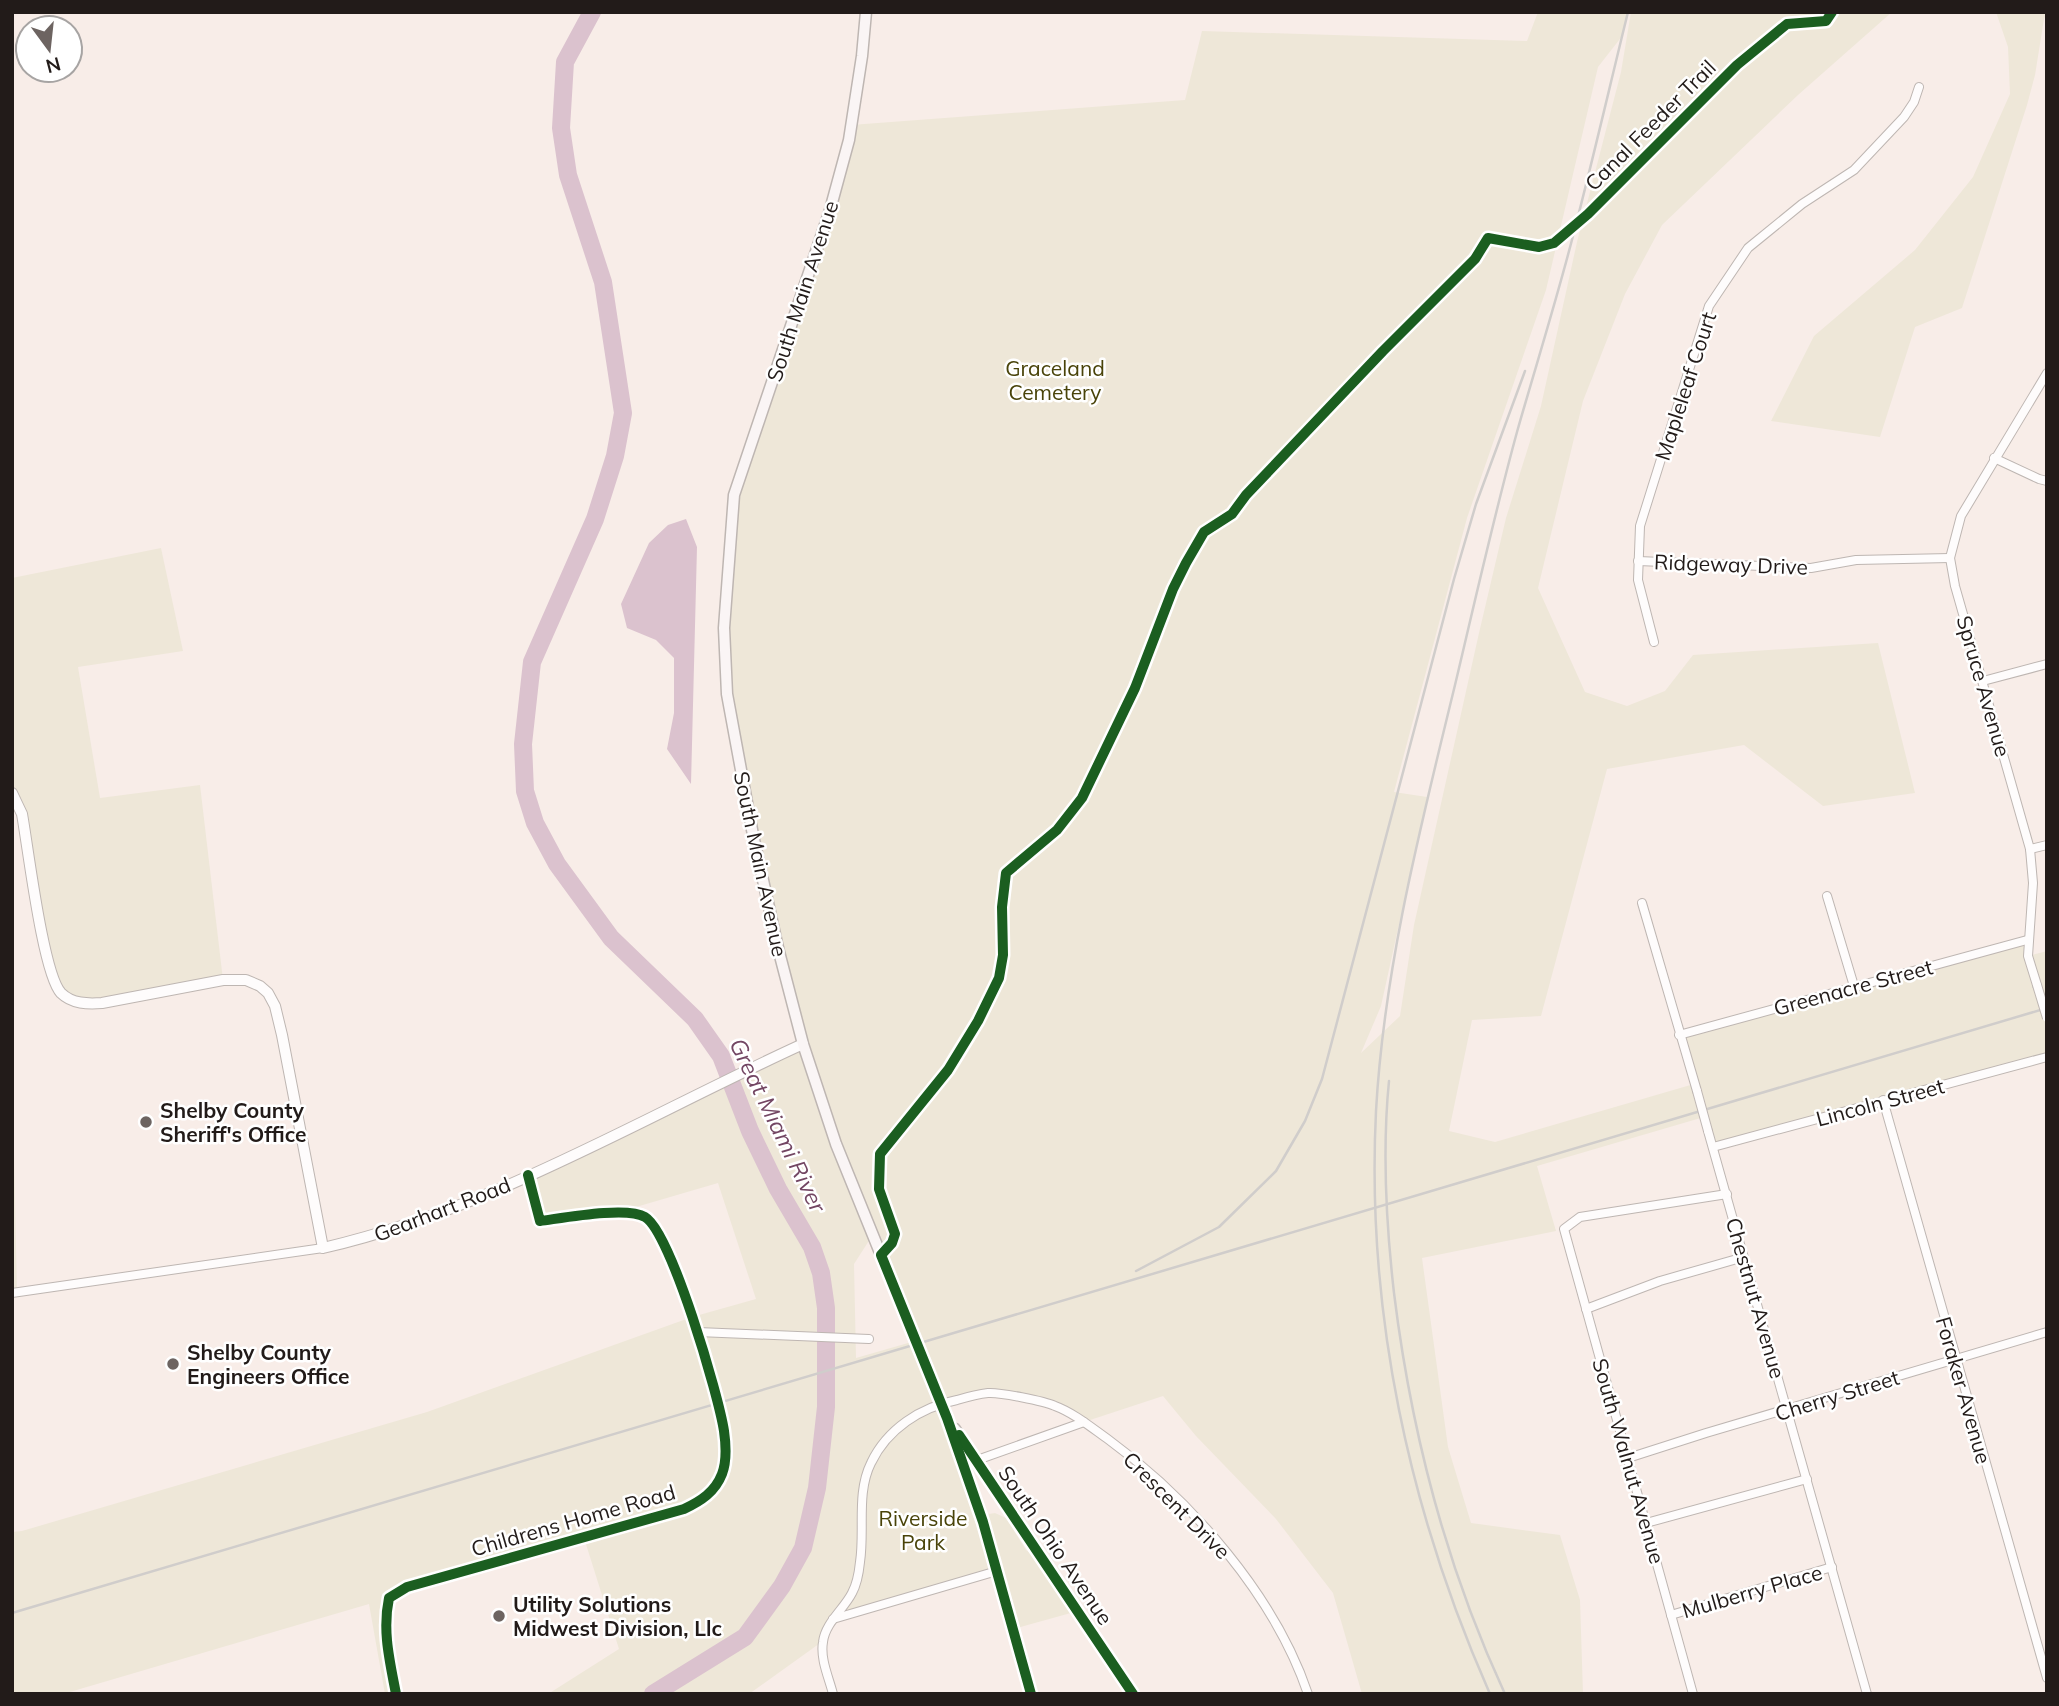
<svg xmlns="http://www.w3.org/2000/svg" width="2059" height="1706" viewBox="0 0 2059 1706" font-family="Mulish,sans-serif">
  <rect width="100%" height="100%" fill="#f8ede8"/>
  <g fill="#eee7d8" fill-rule="evenodd">
    <path d="M1538 12H1628L1623 35 1598 67 1546 290 1467 518 1394 792 1427 797 1381 1006 1361 1053 1400 1016 1414 925 1479 633 1506 518 1541 406 1577 242 1621 72 1631 12H1892L1798 95 1662 225 1625 294 1583 401 1538 588 1585 692 1627 706 1665 691 1693 655 1878 643 1915 793 1823 806 1744 745 1607 769 1541 1016 1472 1020 1449 1131 1495 1142 1694 1084 1679 1035 2027 940 2028 956 2047 951V1057L1713 1147 1704 1117 1537 1166 1556 1231 1422 1258 1448 1447 1471 1523 1560 1535 1580 1600 1583 1694H1362L1333 1593 1276 1519 1196 1436 1163 1396 1084 1422 1056 1406 990 1392 941 1403 984 1522 989 1514 995 1513 1006 1518 1026 1550 1046 1564 1078 1611 1013 1629 997 1571 833 1619 823 1641 749 1694H548L619 1649 584 1538 407 1587 389 1598 385 1616 396 1694H385L369 1604 63 1694H12V1532L22 1531 427 1412 692 1317 756 1299 718 1183 636 1207H617L550 1217 540 1215 528 1175 803 1044 727 694 724 628 734 495 851 125 1185 100 1202 31 1527 41ZM872 1236 915 1341 856 1358 854 1264Z"/>
    <path d="M1996 12H2047L2044 19 2035 75 2027 105 1962 308 1915 327 1880 437 1771 421 1814 336 1915 250 1973 177 2010 94 2008 47Z"/>
    <path d="M161 548 183 651 78 667 100 798 200 785 223 980 102 1003 73 1001 56 984 22 814 12 793V578Z"/>
    <path d="M12 1056 17 1292 12 1293Z"/>
  </g>
  <path fill="#dbc2ce" d="M686 519 697 547 691 784 667 749 674 713V658L656 640 627 628 621 604 649 543 668 525Z"/>
  <g fill="none" stroke-linecap="round" stroke-linejoin="round">
    <path stroke="#dbc2ce" stroke-width="18" d="M592 12 565 62 561 128 568 175 603 282 623 413 615 456 595 519 532 662 523 744 525 791 535 823 557 864 611 938 695 1019 721 1056 750 1131 778 1189 812 1247 821 1273 826 1308V1407L817 1488 803 1548 782 1586 745 1637 653 1694"/>
    <g stroke="#beb6b2" stroke-width="10">
      <g id="minor">
        <path d="M1994 458 2039 479 2047 481"/>
        <path d="M1638 561 1811 568 1856 560 1950 558"/>
        <path d="M1654 642 1638 580 1640 526 1709 306 1748 248 1802 204 1854 170 1904 117 1914 102 1919 87"/>
        <path d="M1983 681 2047 664"/>
        <path d="M2030 849 2047 845"/>
        <path d="M1827 896 1854 986"/>
        <path d="M1642 903 1697 1091"/>
        <path d="M2037 985 2028 956 2033 883 2030 849 1955 586 1950 558 1961 516 2047 373"/>
        <path d="M1679 1035 2027 940"/>
        <path d="M1883 1100 2047 1678"/>
        <path d="M1708 1131 1867 1694"/>
        <path d="M1713 1147 2047 1057"/>
        <path d="M12 1293 323 1248"/>
        <path d="M1586 1309 1660 1281 1744 1257"/>
        <path d="M698 1332 869 1339"/>
        <path d="M1628 1458 1706 1433 2047 1332"/>
        <path d="M963 1465 1084 1422"/>
        <path d="M1646 1523 1807 1479"/>
        <path d="M1671 1615 1832 1567"/>
        <path d="M833 1619 997 1571"/>
        <path d="M396 1694C390 1662 382 1631 389 1598L407 1587 684 1509C701 1501 715 1492 722 1474 727 1461 726 1445 724 1431 719 1397 671 1232 645 1217 627 1206 563 1218 540 1221L528 1175"/>
        <path d="M833 1694C829 1678 820 1659 823 1642 825 1623 844 1609 852 1593 857 1584 859 1572 860 1562 865 1530 856 1493 871 1463 887 1429 921 1407 957 1400 967 1397 978 1394 988 1393 999 1392 1044 1401 1055 1406 1074 1413 1092 1428 1109 1440 1191 1500 1275 1596 1308 1694"/>
        <path d="M1693 1694 1564 1229 1580 1217 1727 1194"/>
      </g>
    </g>
    <g stroke="#beb6b2" stroke-width="12">
      <path id="tertiary" d="M12 793 22 814C28 847 43 974 61 993 72 1004 88 1004 102 1003L223 980H246L260 986 268 993 275 1006 282 1035 323 1248C493 1209 645 1116 803 1044"/>
    </g>
    <g stroke="#beb6b2" stroke-width="13">
      <g id="secondary">
        <path d="M866 12 862 56 849 140 830 210 734 495 724 628 727 694 753 835 778 948 803 1044 836 1144 947 1418 983 1522 1031 1694"/>
        <path d="M955 1429 1133 1694"/>
      </g>
    </g>
    <use href="#minor" stroke="#fefcfc" stroke-width="8"/>
    <use href="#tertiary" stroke="#fefcfc" stroke-width="10"/>
    <use href="#secondary" stroke="#faf5f5" stroke-width="10"/>
    <g stroke="#d0cdcb" stroke-width="2.5">
      <path d="M1389 1081C1382 1151 1386 1223 1394 1293 1411 1431 1446 1567 1505 1694"/>
      <path d="M1136 1271 1219 1227 1276 1171 1305 1121 1322 1079 1454 579 1476 504 1525 371"/>
      <path d="M12 1613 2047 1008"/>
      <path d="M1490 1694C1409 1511 1366 1312 1376 1111 1384 967 1421 825 1455 685 1475 601 1494 516 1517 432 1536 365 1557 299 1574 232 1593 159 1610 85 1628 12"/>
    </g>
    <g stroke="#beb6b2" stroke-width="10" stroke-linecap="butt">
      <g id="minor-bridge">
        <path d="M2037 985 2047 1018"/>
        <path d="M1697 1091 1708 1131"/>
      </g>
    </g>
    <use href="#minor-bridge" stroke="#fefcfc" stroke-width="8"/>
    <g stroke="#fff" stroke-width="15">
      <g id="cycleway">
        <path d="M959 1435 1133 1694"/>
        <path d="M396 1694C390 1662 382 1631 389 1598L407 1587 684 1509C701 1501 715 1492 722 1474 727 1461 726 1445 724 1431 719 1397 671 1232 645 1217 627 1206 563 1218 540 1221L528 1175"/>
        <path d="M1031 1694 983 1522 947 1418 881 1255 892 1243 895 1234 879 1189 880 1154 948 1070 978 1021 999 978 1003 955 1002 907 1006 873 1057 830 1082 798 1135 688 1173 589 1186 563 1204 532 1232 514 1246 495 1383 351 1475 259 1488 238 1539 247 1554 243 1588 214 1737 65 1787 24 1826 21 1832 12"/>
      </g>
    </g>
    <use href="#cycleway" stroke="#1b5e20" stroke-width="10"/>
  </g>
  <g fill="#6d6461" stroke="#fff" stroke-width="2.5">
    <circle cx="146" cy="1122" r="7"/>
    <circle cx="173" cy="1364" r="7"/>
    <circle cx="499" cy="1616" r="7"/>
  </g>
  <g text-anchor="middle" dominant-baseline="central" stroke-width="5" stroke-linejoin="round" paint-order="stroke">
    <g font-size="21" fill="#221b19" stroke="#fff">
      <text transform="translate(1650 125) rotate(-45)">Canal Feeder Trail</text>
      <text transform="translate(802 291) rotate(-72)">South Main Avenue</text>
      <text transform="translate(1685 386) rotate(-72)">Mapleleaf Court</text>
      <text transform="translate(1731 564) rotate(2)">Ridgeway Drive</text>
      <text transform="translate(1984 686) rotate(74)">Spruce Avenue</text>
      <text transform="translate(761 864) rotate(78)">South Main Avenue</text>
      <text transform="translate(1853 987) rotate(-15)">Greenacre Street</text>
      <text transform="translate(1880 1102) rotate(-15)">Lincoln Street</text>
      <text transform="translate(442 1209) rotate(-21)">Gearhart Road</text>
      <text transform="translate(1756 1298) rotate(74)">Chestnut Avenue</text>
      <text transform="translate(1964 1390) rotate(74)">Foraker Avenue</text>
      <text transform="translate(1837 1395) rotate(-17)">Cherry Street</text>
      <text transform="translate(1629 1461) rotate(74)">South Walnut Avenue</text>
      <text transform="translate(1177 1505) rotate(45)">Crescent Drive</text>
      <text transform="translate(573 1520) rotate(-16)">Childrens Home Road</text>
      <text transform="translate(1056 1545) rotate(56)">South Ohio Avenue</text>
      <text transform="translate(1752 1591) rotate(-16)">Mulberry Place</text>
    </g>
    <g font-size="21" fill="#494309" stroke="#fff">
      <text x="1055" y="368">Graceland<tspan x="1055" dy="24">Cemetery</tspan></text>
      <text x="923" y="1518">Riverside<tspan x="923" dy="24">Park</tspan></text>
    </g>
    <g font-size="21" font-weight="bold" fill="#221b19" stroke="#fff" text-anchor="start">
      <text x="160" y="1110">Shelby County<tspan x="160" dy="24">Sheriff's Office</tspan></text>
      <text x="187" y="1352">Shelby County<tspan x="187" dy="24">Engineers Office</tspan></text>
      <text x="513" y="1604">Utility Solutions<tspan x="513" dy="24">Midwest Division, Llc</tspan></text>
    </g>
    <g font-size="23" font-style="italic" fill="#734663" stroke="#fff">
      <text transform="translate(778 1125) rotate(64)">Great Miami River</text>
    </g>
  </g>
  <rect width="2059" height="1706" fill="none" stroke="#221b19" stroke-width="28"/>
  <g transform="translate(49 49) rotate(165)"><circle r="33" fill="#ffffff" stroke="#a7a4a3" stroke-width="2"/>
  <path d="M0-5L12 26L0 18L-12 26Z" fill="#6d6461"/>
  <text y="-10" font-size="19" font-weight="bold" text-anchor="middle" fill="#221b19">N</text>
  </g>
</svg>
